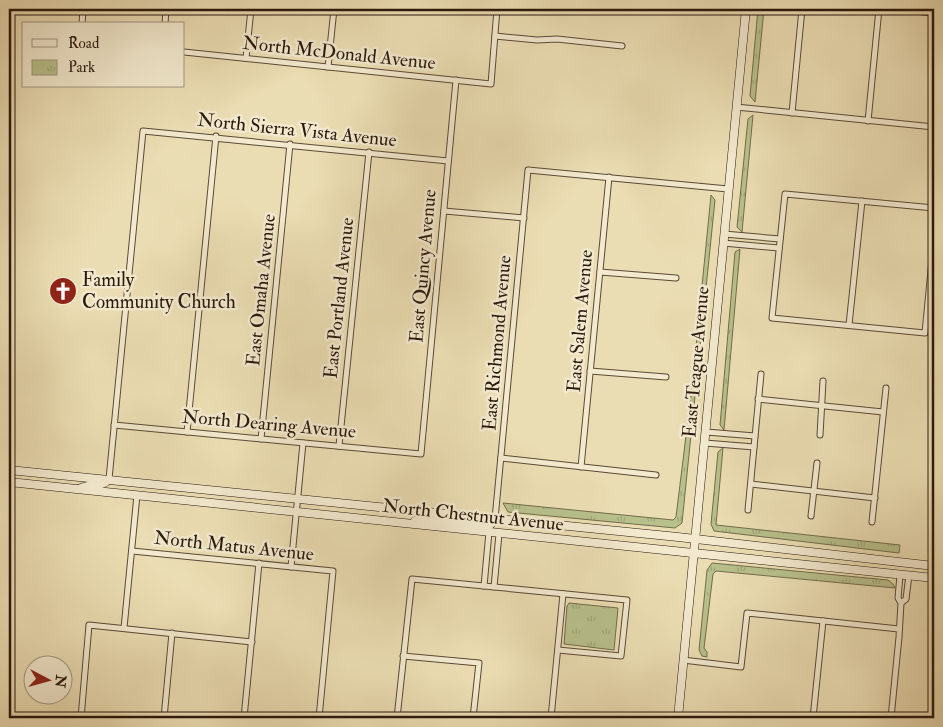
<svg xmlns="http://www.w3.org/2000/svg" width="943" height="727" viewBox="0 0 943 727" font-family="'IM FELL Double Pica',serif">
  <defs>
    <pattern id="park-tufts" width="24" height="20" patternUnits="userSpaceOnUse" patternTransform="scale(1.25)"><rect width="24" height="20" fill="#b8c08c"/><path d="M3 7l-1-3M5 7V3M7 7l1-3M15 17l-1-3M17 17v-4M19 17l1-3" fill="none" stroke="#9ea478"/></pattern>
  </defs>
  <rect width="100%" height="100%" fill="#ebddb3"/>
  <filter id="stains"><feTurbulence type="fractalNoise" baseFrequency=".004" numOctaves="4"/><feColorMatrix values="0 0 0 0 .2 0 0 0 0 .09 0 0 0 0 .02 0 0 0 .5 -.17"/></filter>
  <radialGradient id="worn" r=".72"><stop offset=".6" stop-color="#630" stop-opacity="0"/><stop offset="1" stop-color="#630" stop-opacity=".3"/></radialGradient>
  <g fill="url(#park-tufts)" stroke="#716c4c">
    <path d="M758 9H764L755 102 750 96Z"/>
    <path d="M753 115 742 232 737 227 748 119Z"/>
    <path d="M711 195 715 200 682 523 675 528 508 512 503 503 673 520 676 517 692 387Z"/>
    <path d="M740 249 724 430 720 425 735 252Z"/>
    <path d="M723 448 716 525 900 545 899 553 714 531 711 524 718 452Z"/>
    <path d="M712 563 888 580 893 584 895 588 716 571 713 574 704 648 707 652V657L702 656 699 650 707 570Z"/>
    <path d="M569 603 618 608 614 650 564 644 567 606Z"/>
  </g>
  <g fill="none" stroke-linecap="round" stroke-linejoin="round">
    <g stroke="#5a4a36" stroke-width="7">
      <g id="street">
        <path d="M895 9 934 13"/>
        <path d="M82 24 83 9"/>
        <path d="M165 24 166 9"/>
        <path d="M495 36 537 40 557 39 622 46"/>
        <path d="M184 52 491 84 497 9"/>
        <path d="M246 58 251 9"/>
        <path d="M328 67 334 9"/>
        <path d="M736 107 934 127"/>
        <path d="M792 113 802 9"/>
        <path d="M868 121 879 9"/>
        <path d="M934 208 785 194 772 318 925 333 934 239"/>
        <path d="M444 211 524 218"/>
        <path d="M724 234 780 239"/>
        <path d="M723 243 779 248"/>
        <path d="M600 272 676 278"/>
        <path d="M849 325 862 201"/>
        <path d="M590 371 666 377"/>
        <path d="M758 399 883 412"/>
        <path d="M114 425 421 454 456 80"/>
        <path d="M187 432 216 136"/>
        <path d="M706 432 755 436"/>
        <path d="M820 435 823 381"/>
        <path d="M261 439 290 144"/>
        <path d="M705 443 754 447"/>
        <path d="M339 446 369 152"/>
        <path d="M501 458 656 475"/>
        <path d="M581 467 609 177"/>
        <path d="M109 479 143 131 448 161"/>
        <path d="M751 484 875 498"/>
        <path d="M934 508V516"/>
        <path d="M748 510 761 374"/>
        <path d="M811 516 817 463"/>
        <path d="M495 519 528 170 728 189"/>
        <path d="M872 522 886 388"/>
        <path d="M132 551 333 571 319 718"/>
        <path d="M291 567 303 443"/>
        <path d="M484 586 489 532"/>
        <path d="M494 587 499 534"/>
        <path d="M901 603 906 599 909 575"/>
        <path d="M124 628 137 495"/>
        <path d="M403 656 479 663 473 718"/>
        <path d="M683 660 741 667 747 613 899 629"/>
        <path d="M81 718 89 625 252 642"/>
        <path d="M164 718 172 633"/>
        <path d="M244 718 259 563"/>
        <path d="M397 718 412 579 627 600 621 656 558 650"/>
        <path d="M551 718 563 594"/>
        <path d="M820 718H813L823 621"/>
        <path d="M891 718 899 637 901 603 898 598 900 575"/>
      </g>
    </g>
    <g stroke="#2a190d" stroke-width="9">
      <g id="secondary">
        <path d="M9 470 678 537 934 566"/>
        <path d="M9 482 934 578"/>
        <path d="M79 489C91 482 100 489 109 479"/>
        <path d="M415 521 436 520 490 525 495 519"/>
        <path d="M678 718 746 9"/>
      </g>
    </g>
    <use href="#street" stroke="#f2e9ce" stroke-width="5"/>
    <use href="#secondary" stroke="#f2e9ce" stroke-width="8"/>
  </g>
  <defs>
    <g id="church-disc" transform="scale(1.4375)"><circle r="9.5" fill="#8f2418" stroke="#f2e9ce"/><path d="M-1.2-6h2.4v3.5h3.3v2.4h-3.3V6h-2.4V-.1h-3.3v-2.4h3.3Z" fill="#fff"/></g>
  </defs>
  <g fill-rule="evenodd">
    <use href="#church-disc" x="63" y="291"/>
  </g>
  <g text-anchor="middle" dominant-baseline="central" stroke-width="5" stroke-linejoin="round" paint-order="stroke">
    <g font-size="19" fill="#2a190d" stroke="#f2e9ce">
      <text transform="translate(339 53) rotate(6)">North McDonald Avenue</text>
      <text transform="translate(297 130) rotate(6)">North Sierra Vista Avenue</text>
      <text transform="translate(423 266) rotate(-85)">East Quincy Avenue</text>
      <text transform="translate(261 290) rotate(-84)">East Omaha Avenue</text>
      <text transform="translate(339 298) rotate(-84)">East Portland Avenue</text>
      <text transform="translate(580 321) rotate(-85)">East Salem Avenue</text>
      <text transform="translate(497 343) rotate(-85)">East Richmond Avenue</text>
      <text transform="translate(696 362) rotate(-85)">East Teague Avenue</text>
      <text transform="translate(269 424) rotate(5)">North Dearing Avenue</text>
      <text transform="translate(473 515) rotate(6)">North Chestnut Avenue</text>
      <text transform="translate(234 546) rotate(6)">North Matus Avenue</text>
    </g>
    <g font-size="19" fill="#2a190d" stroke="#f2e9ce" text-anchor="start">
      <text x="82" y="280">Family<tspan x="82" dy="22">Community Church</tspan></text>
    </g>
  </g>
  <rect width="943" height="727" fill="none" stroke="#ebddb3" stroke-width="30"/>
  <rect x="10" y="10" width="923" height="707" fill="none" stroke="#2a190d" stroke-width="2.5"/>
  <rect x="15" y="15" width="913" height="697" fill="none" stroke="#2a190d"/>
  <rect x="22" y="22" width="162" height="65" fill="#f2e9ce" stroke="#a29681"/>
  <rect x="32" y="39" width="25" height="8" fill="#f2e9ce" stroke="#a29681"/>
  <text x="68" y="48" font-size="15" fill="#2a190d">Road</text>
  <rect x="32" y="60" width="25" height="15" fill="url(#park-tufts)" stroke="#a29681"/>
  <text x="68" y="72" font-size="15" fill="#2a190d">Park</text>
  <g transform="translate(48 680) rotate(96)"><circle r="24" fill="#f2e9ce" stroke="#a29681"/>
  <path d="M0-4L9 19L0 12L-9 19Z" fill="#8f2418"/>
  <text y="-8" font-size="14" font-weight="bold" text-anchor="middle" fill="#2a190d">N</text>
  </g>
  <rect width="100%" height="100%" filter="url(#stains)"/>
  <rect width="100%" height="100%" fill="url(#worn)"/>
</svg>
